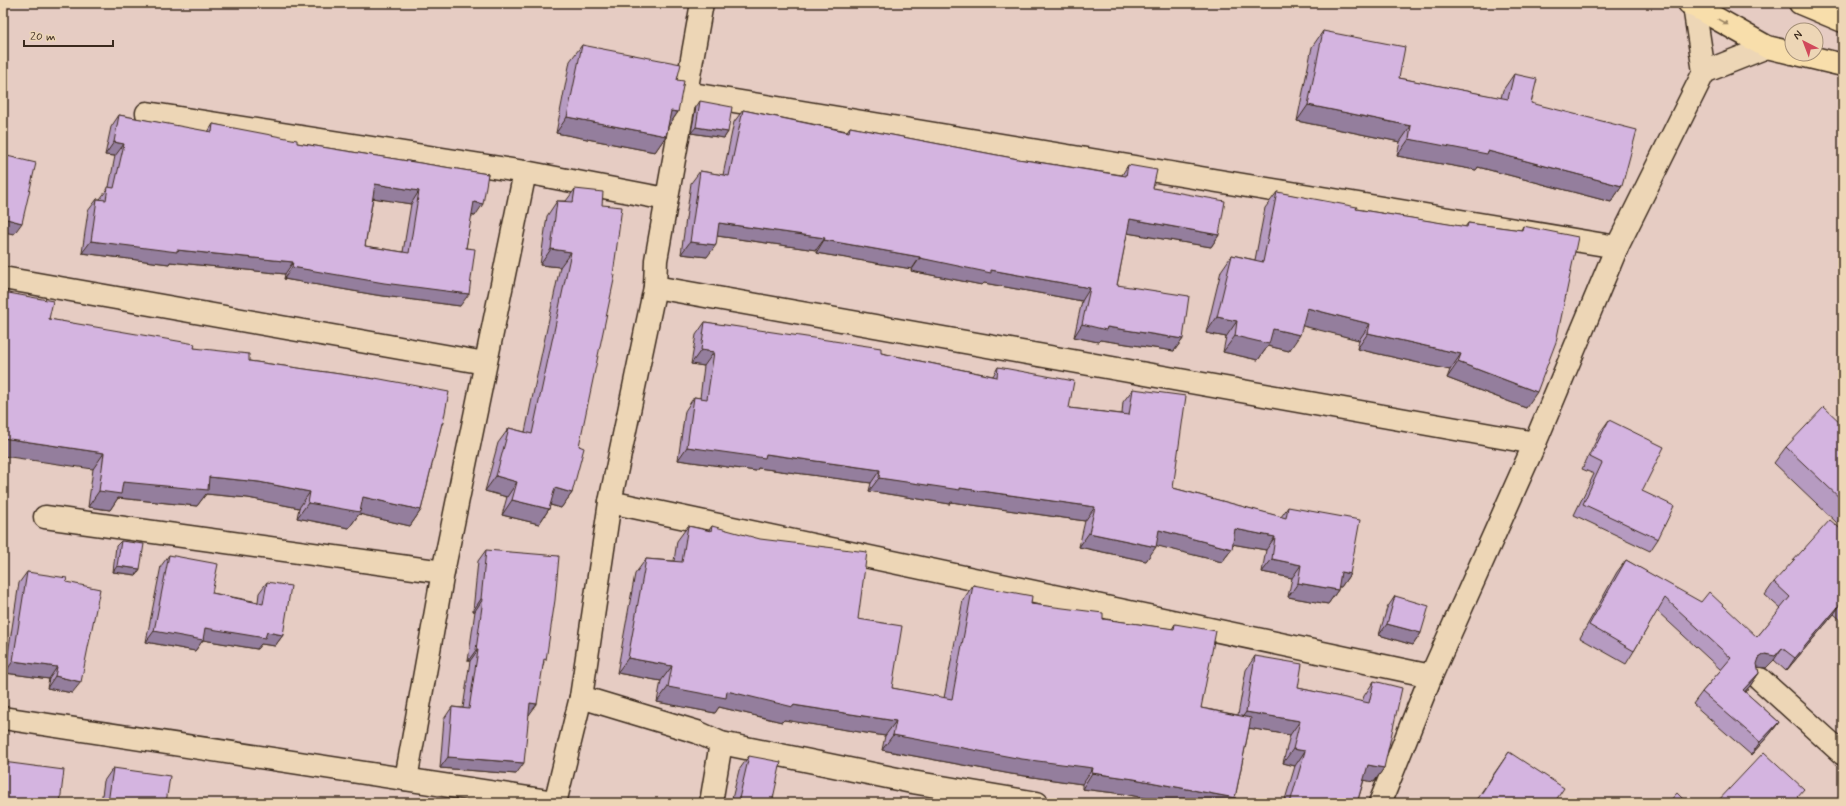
<svg xmlns="http://www.w3.org/2000/svg" width="1846" height="806" viewBox="0 0 1846 806" font-family="Mynerve,sans-serif">
  <rect width="100%" height="100%" fill="#e6ccc3"/>
  <filter id="ink" filterUnits="userSpaceOnUse"><feTurbulence type="fractalNoise" baseFrequency=".025" numOctaves="2"/><feDisplacementMap in="SourceGraphic" scale="8" xChannelSelector="R" yChannelSelector="G"/><feConvolveMatrix kernelMatrix="1 2 1 2 8 2 1 2 1" color-interpolation-filters="sRGB"/></filter>
  <g filter="url(#ink)">
    <g fill="none" stroke-linecap="round" stroke-linejoin="round">
      <g stroke="#3b2a1e" stroke-width="25">
        <g id="street">
          <path d="M1704 72 1767 47"/>
          <path d="M686 93 1617 247"/>
          <path d="M147 113 525 172"/>
          <path d="M3 278 485 363"/>
          <path d="M655 287 1535 443"/>
          <path d="M610 502 1431 676"/>
          <path d="M45 517 443 572"/>
          <path d="M1760 679 1843 754"/>
          <path d="M581 697 697 732 721 743 912 782 1037 803"/>
          <path d="M3 718 555 802"/>
          <path d="M406 779 443 572 525 172 666 199"/>
          <path d="M555 803 581 697 610 502 655 287 656 260 702 3"/>
          <path d="M711 803 721 743"/>
          <path d="M1380 803 1431 676 1535 443 1617 247 1704 72 1694 6"/>
        </g>
      </g>
      <g stroke="#3b2a1e" stroke-width="25">
        <g id="highway">
          <path d="M1689 3 1767 47 1792 53"/>
          <path d="M1800 3 1843 21"/>
          <path d="M1797 54 1843 65"/>
        </g>
      </g>
      <use href="#street" stroke="#edd6b6" stroke-width="22"/>
      <use href="#highway" stroke="#f8deab" stroke-width="22"/>
    </g>
    <g fill="#b69bc1" stroke="#3b2a1e" fill-rule="evenodd">
      <path d="M1323 31 1399 78 1501 98 1503 90 1514 74 1531 103 1622 186 1611 202 1478 167 1476 170 1397 156 1400 142 1297 121 1312 47Z"/>
      <path d="M582 45 677 80 678 112 668 127 666 136 655 152 556 133 570 61Z"/>
      <path d="M700 101 728 132 724 138 691 133 696 107Z"/>
      <path d="M743 110 847 131 850 127 1018 159 1122 175 1128 165 1153 188 1219 235 1211 247 1127 233 1117 285 1183 339 1174 351 1100 340 1098 342 1074 337 1082 301 984 283 982 285 911 271 912 269 816 253V250L717 236 707 257 681 254 691 183 700 171 723 175 734 122Z"/>
      <path d="M119 115 208 132 213 124 297 143 488 174 475 216H471L466 248 460 306 376 295 284 279 285 274 170 262 169 264 82 253 88 211 97 199H100L109 187 115 156 105 155 111 127ZM373 198 411 204 403 252 365 246Z"/>
      <path d="M575 189 579 446 572 493 561 508 550 505 549 509 539 524 502 515 507 497 485 491 498 443 509 428 525 432 560 267 540 265 547 216 557 201H566Z"/>
      <path d="M1277 192 1356 209 1465 227 1468 223 1521 230 1523 226 1526 408 1447 378 1450 370 1357 349 1359 340 1303 325 1289 351 1268 346 1258 360 1223 352 1226 337 1206 333 1221 271 1232 255 1255 260 1265 208Z"/>
      <path d="M49 319 194 348 249 361 374 379 375 378 443 423 441 426 421 510 410 526 359 514 349 528 297 518 299 508 248 498 206 494 197 506 118 498 110 510 88 507 93 469Z"/>
      <path d="M705 322 881 353 993 376 998 367 1069 408 1122 414 1123 402 1133 389 1173 488 1281 517 1288 507 1350 574 1341 587H1338V590L1328 604 1288 597 1292 578 1262 572 1266 550 1232 544V549L1222 562 1156 545 1146 561 1079 547 1085 521 951 502 950 504 869 491 871 483 758 468 756 471 678 460 685 411 694 397 700 398 704 366 691 364 696 335Z"/>
      <path d="M1609 420 1642 491 1658 539 1650 551 1574 515 1594 474 1582 469 1601 431Z"/>
      <path d="M1843 425V517L1837 523 1774 463 1786 447Z"/>
      <path d="M688 526 709 530 712 526 858 619 892 688 944 698 963 600 973 585 1031 604 1103 619 1172 629 1175 624 1201 708 1238 715 1246 670 1255 656 1298 688 1362 702 1364 696 1374 681 1384 768 1374 782 1364 780 1357 803H1284L1295 766 1283 763 1290 735 1249 728 1235 798 1232 803H1169L1124 794 1082 789V784L1011 774 882 750 885 736 784 720 782 722 719 707 715 713 657 702 661 681 617 673 635 574 646 559 674 561 677 541Z"/>
      <path d="M1843 531V622L1834 614 1786 671 1774 660 1766 668 1757 667 1759 673 1750 686 1745 692 1779 722 1770 734 1751 755 1693 704 1702 692 1721 670 1657 611 1634 651 1626 664 1580 638 1617 572 1626 560 1757 637 1781 609 1765 595 1774 582Z"/>
      <path d="M121 541 140 569 136 575 113 572 116 546Z"/>
      <path d="M486 550 544 662 529 715H528L516 774 440 768 444 719 452 707 463 708 470 661H468L475 611H473L478 561Z"/>
      <path d="M169 555 212 593 258 602 259 593 267 582 283 635 275 646 261 644 257 649 203 640 195 651 146 642 161 566Z"/>
      <path d="M27 572 66 582 72 693 47 688 49 679 5 673 19 583Z"/>
      <path d="M1395 596 1421 633 1413 645 1379 635 1387 608Z"/>
      <path d="M1509 752 1554 803H1474Z"/>
      <path d="M749 756 772 803H731L739 770Z"/>
      <path d="M113 768 166 803H101L104 781Z"/>
    </g>
    <g fill="#947e9d" stroke="#3b2a1e">
      <path d="M1308 105 1411 126 1400 142 1297 121Z"/>
      <path d="M671 111 678 112 667 128Z"/>
      <path d="M567 117 666 136 655 152 556 133Z"/>
      <path d="M696 127 728 132 724 138 691 133Z"/>
      <path d="M1409 139 1488 151 1622 186 1611 202 1478 167 1476 170 1397 156Z"/>
      <path d="M114 142 124 144 115 156 105 155Z"/>
      <path d="M375 184 419 191 411 204 366 197Z"/>
      <path d="M474 202 483 204 475 216 465 214Z"/>
      <path d="M3 218 22 223 14 234 3 232Z"/>
      <path d="M1130 219 1219 235 1211 247 1121 232Z"/>
      <path d="M719 223 825 238 816 250 710 235Z"/>
      <path d="M824 240 920 257 912 269 816 253Z"/>
      <path d="M91 241 177 250 293 262 285 274 170 262 169 264 82 253Z"/>
      <path d="M690 242 716 245 707 257 681 254Z"/>
      <path d="M551 249 571 252 560 267 540 265Z"/>
      <path d="M920 258 991 270 1090 288 1082 301 984 283 982 285 911 271Z"/>
      <path d="M292 267 469 294 460 306 376 295 284 279Z"/>
      <path d="M1307 308 1370 324 1359 340 1295 324Z"/>
      <path d="M1217 317 1237 321 1226 337 1206 333Z"/>
      <path d="M1082 324 1107 327 1183 339 1174 351 1100 340 1098 342 1074 337Z"/>
      <path d="M1273 329 1300 335 1289 351 1268 346 1258 360 1223 352 1235 336Z"/>
      <path d="M1368 333 1461 354 1450 370 1357 349Z"/>
      <path d="M701 350 714 352 704 366 691 364Z"/>
      <path d="M1458 362 1537 392 1526 408 1447 378Z"/>
      <path d="M3 438 104 453 93 469 3 456Z"/>
      <path d="M687 447 766 454 880 470 871 483 758 468 756 471 678 460Z"/>
      <path d="M496 476 517 482 507 497 485 491Z"/>
      <path d="M209 477 259 482 310 492 299 508 248 498 206 494 197 506 118 498 110 510 88 507 99 491 123 482Z"/>
      <path d="M879 478 960 488 1095 507 1085 521 951 502 950 504 869 491Z"/>
      <path d="M555 488 572 493 561 508 544 503Z"/>
      <path d="M363 497 421 510 410 526 359 514 349 528 297 518 308 503Z"/>
      <path d="M512 500 549 509 539 524 502 515Z"/>
      <path d="M1843 515V517L1837 523Z"/>
      <path d="M1235 529 1275 537 1266 550 1226 543Z"/>
      <path d="M1159 530 1232 549 1222 562 1150 544Z"/>
      <path d="M1089 533 1156 547 1146 561 1079 547Z"/>
      <path d="M1272 559 1301 565 1292 578 1262 572Z"/>
      <path d="M117 566 140 569 136 575 113 572Z"/>
      <path d="M1341 572 1350 574 1341 587 1332 586Z"/>
      <path d="M1298 583 1338 590 1328 604 1288 597Z"/>
      <path d="M481 599H483L475 611H473Z"/>
      <path d="M1843 601 1834 614 1786 671 1795 658Z"/>
      <path d="M1387 624 1421 633 1413 645 1379 635Z"/>
      <path d="M205 628 267 632 283 635 275 646 261 644 257 649 203 640 195 651 146 642 154 631Z"/>
      <path d="M1782 648 1774 660 1766 668 1757 667 1750 671 1759 658 1765 654Z"/>
      <path d="M476 650H478L470 661H468Z"/>
      <path d="M628 658 672 666 661 681 617 673Z"/>
      <path d="M13 661 57 667 49 679 5 673Z"/>
      <path d="M1759 673 1750 686 1734 703 1743 690Z"/>
      <path d="M55 676 81 682 72 693 47 688Z"/>
      <path d="M668 687 727 691 793 705 896 721 885 736 784 720 782 722 719 707 715 713 657 702Z"/>
      <path d="M530 703 537 704 529 715 522 714Z"/>
      <path d="M1246 712 1300 721 1290 735 1236 726Z"/>
      <path d="M1779 722 1770 734 1751 755 1760 742Z"/>
      <path d="M893 735 1093 768 1082 784 1011 774 882 750Z"/>
      <path d="M1293 749 1305 751 1295 766 1283 763Z"/>
      <path d="M448 757 524 763 516 774 440 768Z"/>
      <path d="M1368 765 1384 768 1374 782 1358 779Z"/>
      <path d="M1092 773 1134 779 1235 798 1232 803H1169L1124 794 1082 789Z"/>
    </g>
    <g fill="#d4b4e0" stroke="#3b2a1e" fill-rule="evenodd">
      <path d="M1323 31 1405 47 1399 78 1508 99 1514 74 1537 79 1531 103 1637 130 1622 186 1488 151 1487 154 1409 139 1411 126 1308 105Z"/>
      <path d="M582 45 681 64 677 80 684 81 678 112 671 111 666 136 567 117Z"/>
      <path d="M700 101 732 107 728 132 696 127Z"/>
      <path d="M743 110 849 132 850 127 1018 159 1126 176 1128 165 1157 170 1153 188 1225 201 1219 235 1130 219 1117 285 1189 296 1183 339 1107 327 1106 330 1082 324 1090 288 991 270V273L920 258V257L824 240 825 238 719 223 716 245 690 242 700 171 729 176Z"/>
      <path d="M119 115 212 132 213 124 297 140V143L488 174 483 204 474 202 466 248 475 249 469 294 384 283 292 267 293 262 177 250V252L91 241 97 199 106 200 108 187 114 188 124 144 114 142ZM375 184 419 191 409 253 365 246Z"/>
      <path d="M3 155 36 163 22 223 3 218Z"/>
      <path d="M575 189 603 192 602 205 622 207 613 275H615L579 446 584 448 572 493 555 488 549 509 512 500 517 482 496 476 509 428 532 434 571 252 551 249 557 201 573 202Z"/>
      <path d="M1277 192 1357 207 1356 209 1467 227 1468 223 1522 230 1523 226 1578 237 1556 342 1537 392 1458 362 1461 354 1368 333 1370 324 1307 308 1300 335 1273 329 1269 344 1235 336 1237 321 1217 317 1232 255 1263 262Z"/>
      <path d="M3 292 53 301 49 319 195 344 194 348 249 354V361L375 379V378L449 392 443 423H442L421 510 363 497 360 512 308 503 310 492 259 482 209 477 208 490 123 482 121 494 99 491 104 453 3 438Z"/>
      <path d="M705 322 881 348V353L997 377 998 367 1074 381 1069 408 1129 415 1133 389 1186 396 1173 488 1286 518 1288 507 1360 520 1350 574 1341 572 1338 590 1298 583 1301 565 1272 559 1275 537 1235 529 1232 549 1159 530 1156 547 1089 533 1095 507 960 488V490L879 478 880 470 766 454 765 458 687 447 694 397 707 399 714 352 701 350Z"/>
      <path d="M1824 407 1843 425V501L1786 447Z"/>
      <path d="M1609 420 1664 447 1642 491 1674 506 1658 539 1583 504 1602 463 1590 457Z"/>
      <path d="M1830 520 1843 531V601L1795 658 1782 648 1775 656 1765 654 1759 658 1757 664 1759 673 1743 690 1779 722 1760 742 1702 692 1731 658 1665 598 1634 651 1589 625 1626 560 1701 602 1709 592 1757 637 1790 597 1774 582Z"/>
      <path d="M688 526 711 531 712 526 760 539 867 552 858 619 902 626 892 688 952 699 973 585 1032 596 1031 604 1103 613V619L1174 629 1175 624 1216 631 1201 708 1251 718 1235 798 1134 779 1092 773 1093 768 1022 759 893 735 896 721 793 705V707L727 691 726 698 668 687 672 666 628 658 646 559 682 562Z"/>
      <path d="M121 541 144 544 140 569 117 566Z"/>
      <path d="M486 550 559 556 555 600 546 660 544 659 537 704 530 703 524 763 448 757 452 707 469 709 478 650H476L483 599H481Z"/>
      <path d="M169 555 218 564 212 593 263 604 267 582 291 586 283 635 267 632 265 638 205 628 203 640 154 631Z"/>
      <path d="M27 572 67 578 66 582 100 589 81 682 55 676 57 667 13 661Z"/>
      <path d="M1395 596 1429 606 1421 633 1387 624Z"/>
      <path d="M1255 656 1302 664 1298 688 1369 703 1374 681 1402 688 1384 768 1368 765 1357 803H1290L1305 751 1293 749 1300 721 1246 712Z"/>
      <path d="M1509 752 1564 788 1554 803H1481L1477 800Z"/>
      <path d="M1764 752 1804 789 1797 797 1804 803H1716Z"/>
      <path d="M749 756 781 762 772 803H738Z"/>
      <path d="M3 762 64 770 60 803H3Z"/>
      <path d="M113 768 170 776 166 803H108Z"/>
      <path d="M1677 793 1687 803H1668Z"/>
    </g>
    <defs><path id="oneway-solid" d="M-6-.8H1V-3.2L6.5 0L1 3.2V.8H-6Z"/></defs>
    <use fill="#9a8464" href="#oneway-solid" transform="translate(1723 22) rotate(29)"/>
  </g>
  <rect width="1846" height="806" fill="none" stroke="#edd6b6" stroke-width="16"/>
  <rect x="8" y="8" width="1830" height="790" fill="none" stroke="#3b2a1e" stroke-width="1.5" filter="url(#ink)"/>
  <g transform="translate(1804 42) rotate(318)"><circle r="19" fill="#edd6b6" stroke="#a69179"/>
  <path d="M0-3L7 15L0 10L-7 15Z" fill="#d1495b"/>
  <text y="-6" font-size="11" font-weight="bold" text-anchor="middle" fill="#3b2a1e">N</text>
  </g>
  <path d="M24 40v6h89v-6" fill="none" stroke="#3b2a1e" stroke-width="2"/>
  <text x="30" y="40" font-size="12" fill="#3b2a1e" stroke="#edd6b6" stroke-width="3" paint-order="stroke">20 m</text>
</svg>
